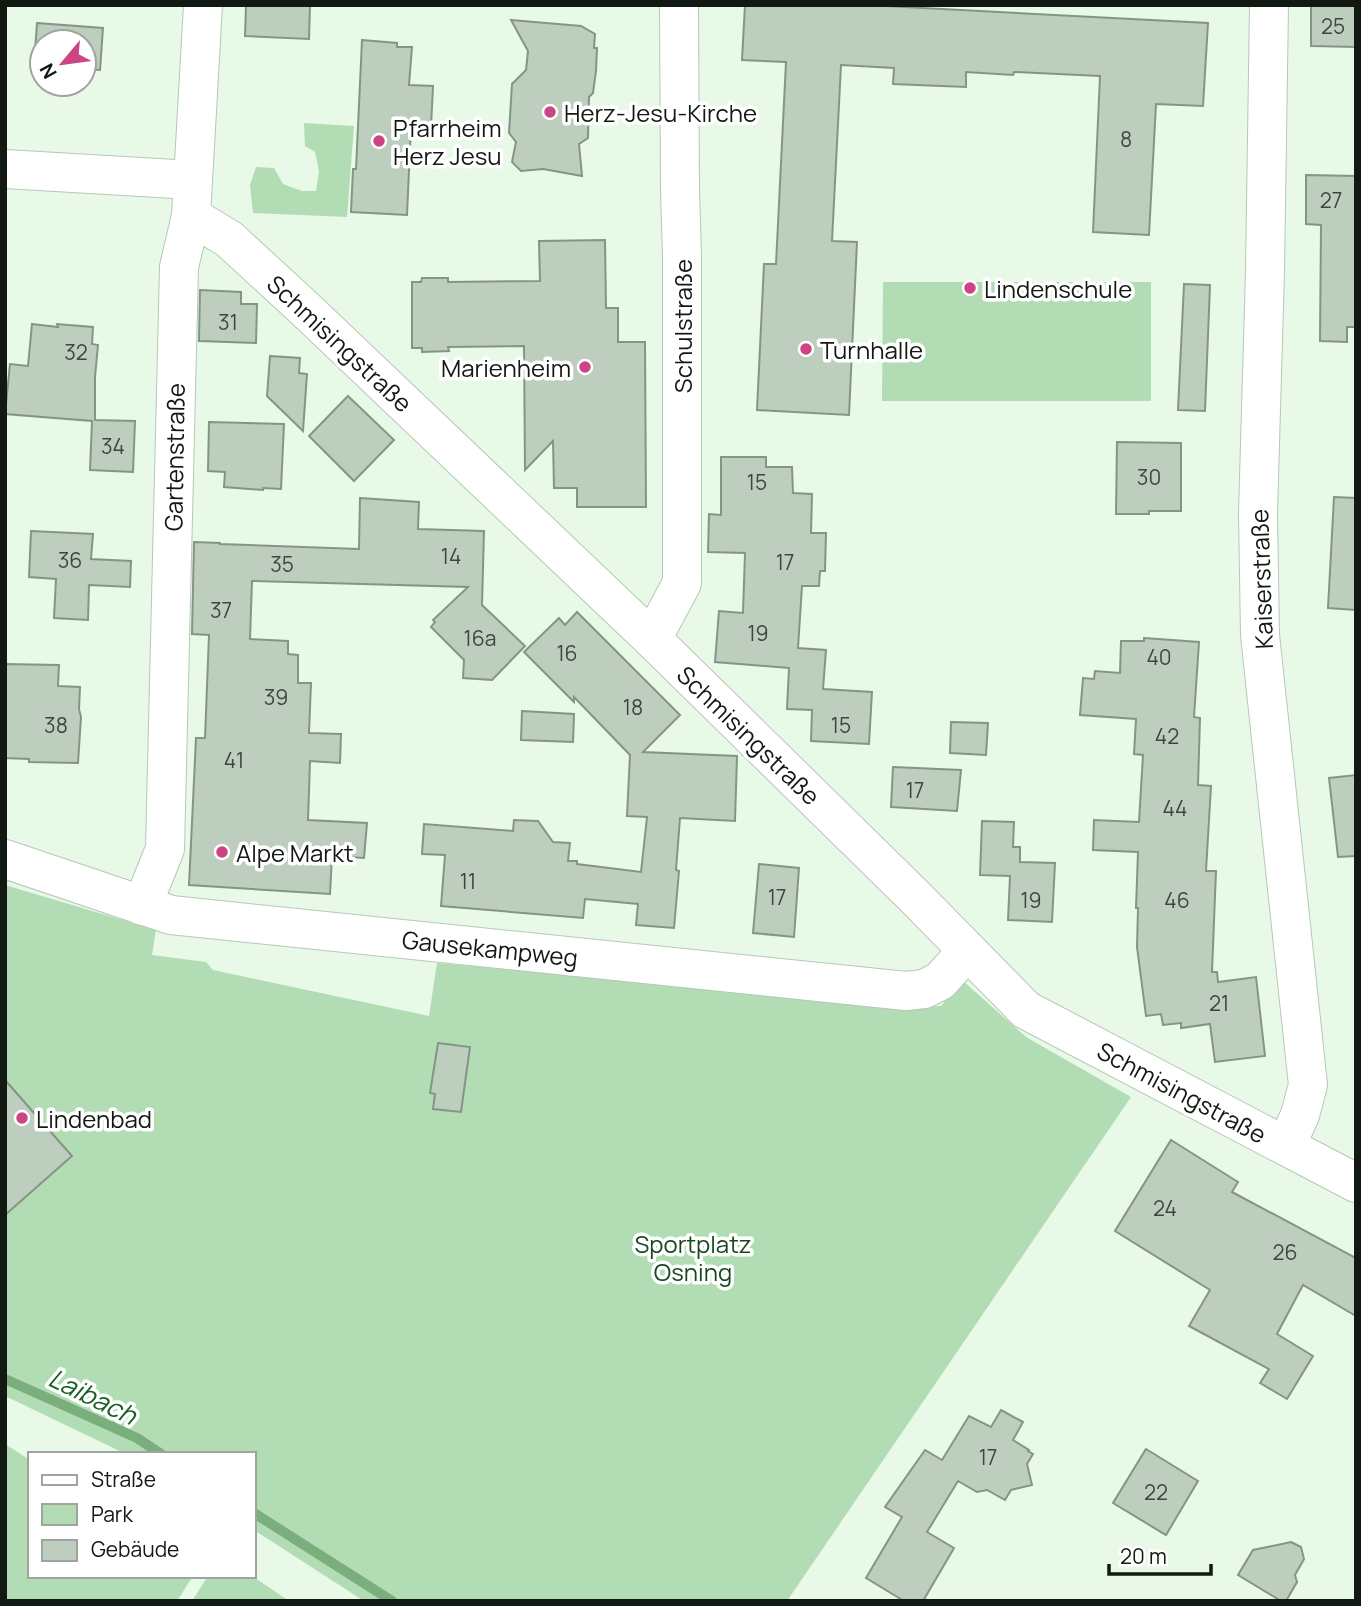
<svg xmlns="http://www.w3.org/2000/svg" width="1361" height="1606" viewBox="0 0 1361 1606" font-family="Manrope,sans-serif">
  <rect width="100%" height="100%" fill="#e8f9e8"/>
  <g fill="#b2dcb4">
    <path d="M304 123 354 126 347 217 253 213 250 185 256 167 274 168 283 184 302 191H316L319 171 315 152 305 146Z"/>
    <path d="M883 282H1151V401H882Z"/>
    <path d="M5 885 156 930 152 955 206 962 213 970 429 1016 437 963 826 997 911 1007 941 1006 963 981 1026 1037 1131 1097 787 1601H364L254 1530V1454H126L5 1396Z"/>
    <path d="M5 1444 30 1460V1576H193L177 1601H5Z"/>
    <path d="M208 1576H252L289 1601H192Z"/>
  </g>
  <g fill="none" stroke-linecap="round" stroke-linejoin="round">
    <g stroke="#7bae7d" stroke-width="10">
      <path d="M5 1379 137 1438 161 1454"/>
      <path d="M254 1513 392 1601"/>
    </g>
  </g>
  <g fill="#becebe" stroke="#859585" stroke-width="2">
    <path d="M246 5H310L309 39 245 36Z"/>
    <path d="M745 5H866L1208 23 1203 106 1156 104 1149 235 1093 232 1100 76 1014 72 1013 75 966 72V87L893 84 894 68 841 65 832 241 857 242 849 415 757 410 764 264H776L786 62 742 60Z"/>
    <path d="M1311 5H1356V47L1311 46Z"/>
    <path d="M511 20 581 26 595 34 594 48H597L596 71 593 93 589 97 588 138 579 144 582 176 543 169 521 171 512 162 516 142 509 133 512 84 526 70 528 51Z"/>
    <path d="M37 23 103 28 100 70 84 69V42H42V66L34 65Z"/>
    <path d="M362 40 397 43V47H412L409 85 433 86 431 127 411 126 407 215 351 212 353 169H356Z"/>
    <path d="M1306 175 1356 176V327H1347V342L1320 341 1321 225 1306 224Z"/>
    <path d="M605 240 606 308H618V342H645L646 507H577V488H554L553 441 525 470 524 346 448 347 449 351 422 352V348H412V282H421L422 278H448V282L540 281 539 241Z"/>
    <path d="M1184 284 1210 285 1205 411 1178 410Z"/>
    <path d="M200 290 241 292V304H257L256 343 199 341Z"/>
    <path d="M32 324 58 327 57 324 93 327 92 344 98 345 95 377V420L135 421 133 472 90 470 92 421 5 414 10 364 28 366Z"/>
    <path d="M270 356 300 358 299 373 307 374 303 431 267 396Z"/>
    <path d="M348 396 394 440 354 481 309 436Z"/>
    <path d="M209 422 284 424 281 489 263 488V490L224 487 225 472 208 471Z"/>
    <path d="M1117 442 1181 443V511H1149V514H1116Z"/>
    <path d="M721 457H766V467H792L793 493 812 494 811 533H826L825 571H820L819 586H802L798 648 826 650 823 689 872 692 869 744 811 741 812 710 787 709 789 668 715 662 719 611 743 613 745 553 708 552 709 514 721 515Z"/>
    <path d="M1334 497 1356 498V610L1328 608Z"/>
    <path d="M360 498 419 502 418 529 484 531 482 605 525 646 492 680 463 678 464 660 431 627 435 622 433 620 468 587 252 581 250 639 288 641V654L298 655V683H311L309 733 341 734 340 763 310 761 308 820 367 823 364 858 332 856 330 894 189 885 196 738H205L209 635 192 634 194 542 220 543V544L359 549Z"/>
    <path d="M31 531 93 534 91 559 131 561 130 587 89 585 88 620 54 618 56 579 29 577Z"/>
    <path d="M577 612 680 715 643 752 737 756 735 821 680 818 676 870 679 871 674 928 636 925 638 904 585 899 583 918 441 906 445 855 422 854 424 824 513 831 514 820 538 821 553 842 570 843 568 861H577V864L641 872 647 817 627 816 630 755 574 697V702L524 652 559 618 565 625Z"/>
    <path d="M1144 638 1199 642 1194 717 1200 718 1198 785 1211 786 1206 871H1216L1212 972H1217L1218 982 1256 977 1265 1056 1215 1062 1210 1024 1181 1028V1023L1163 1025 1161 1014 1146 1016 1137 947 1138 908H1136L1138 852 1093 850 1094 820 1139 822 1143 755 1134 754 1136 719 1080 715 1083 678 1094 679 1095 671 1120 673 1121 641H1144Z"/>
    <path d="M5 664 59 665 58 686 80 687 79 709 81 717 78 763 29 762V759L5 758Z"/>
    <path d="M522 711 574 714 573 742 521 740Z"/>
    <path d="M951 722 988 723 986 755 950 753Z"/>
    <path d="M893 767 961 770 957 811 891 807Z"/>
    <path d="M1356 775V856L1338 857 1329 778Z"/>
    <path d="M982 821 1014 822 1013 847H1020V862L1055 863 1052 922 1008 920 1010 876 980 875Z"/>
    <path d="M759 864 799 868 794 937 753 933Z"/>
    <path d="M438 1043 470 1047 461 1112 433 1109 435 1094 430 1093Z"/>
    <path d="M5 1080 72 1156 5 1215Z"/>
    <path d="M1171 1140 1238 1182 1232 1192 1356 1258V1316L1303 1285 1277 1334 1313 1356 1287 1399 1260 1383 1269 1369 1189 1326 1210 1290 1115 1231Z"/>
    <path d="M1001 1410 1023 1422 1013 1440 1029 1450 1028 1451 1033 1454 1027 1464 1032 1485 1011 1490 1005 1500 987 1490 977 1492 958 1481 927 1532 954 1548 923 1601H904L866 1578 902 1517 885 1507 925 1450 942 1460 969 1416 991 1427Z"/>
    <path d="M1146 1449 1198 1481 1166 1535 1113 1503Z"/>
    <path d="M1291 1542 1301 1547 1304 1559 1295 1575 1297 1582 1286 1601H1281L1238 1575 1253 1550Z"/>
  </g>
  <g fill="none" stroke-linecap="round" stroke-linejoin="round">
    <g stroke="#b7c8b7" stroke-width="40">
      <g id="minor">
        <path d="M1269 5 1265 271 1258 513 1260 635 1308 1085 1300 1115 1286 1146"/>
        <path d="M5 169 192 180"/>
        <path d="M191 216 229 239 304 308 652 639 915 897 1026 1010 1356 1183"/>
        <path d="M652 639 682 583V255L680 192 679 5"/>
        <path d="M5 859 171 915 906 991 924 989 940 981 967 951"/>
        <path d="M142 906 165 849 179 267 191 216 203 5"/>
      </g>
    </g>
    <use href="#minor" stroke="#fff" stroke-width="38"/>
  </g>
  <g fill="#cc4483" stroke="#fff" stroke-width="2.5">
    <circle cx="550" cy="112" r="7"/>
    <circle cx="379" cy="141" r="7"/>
    <circle cx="970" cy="288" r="7"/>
    <circle cx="806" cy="349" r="7"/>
    <circle cx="585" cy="367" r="7"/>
    <circle cx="222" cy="852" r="7"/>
    <circle cx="22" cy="1118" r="7"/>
  </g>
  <g text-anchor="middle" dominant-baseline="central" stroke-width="7" stroke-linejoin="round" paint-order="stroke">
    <g font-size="21" fill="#3d463d">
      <text x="1333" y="26">25</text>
      <text x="1126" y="139">8</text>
      <text x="1331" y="200">27</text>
      <text x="228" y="322">31</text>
      <text x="76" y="352">32</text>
      <text x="113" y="446">34</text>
      <text x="1149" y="477">30</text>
      <text x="757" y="482">15</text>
      <text x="451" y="556">14</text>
      <text x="70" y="560">36</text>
      <text x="785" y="562">17</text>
      <text x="282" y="564">35</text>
      <text x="221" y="610">37</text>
      <text x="758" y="633">19</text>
      <text x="480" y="638">16a</text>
      <text x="567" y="653">16</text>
      <text x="1159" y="657">40</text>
      <text x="276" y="697">39</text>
      <text x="633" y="707">18</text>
      <text x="56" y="725">38</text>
      <text x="841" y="725">15</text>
      <text x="1167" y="736">42</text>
      <text x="234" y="760">41</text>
      <text x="915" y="790">17</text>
      <text x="1175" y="808">44</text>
      <text x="468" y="881">11</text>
      <text x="777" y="897">17</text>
      <text x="1031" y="900">19</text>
      <text x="1177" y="900">46</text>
      <text x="1219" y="1003">21</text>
      <text x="1165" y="1208">24</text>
      <text x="1285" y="1252">26</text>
      <text x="988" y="1457">17</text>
      <text x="1156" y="1492">22</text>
    </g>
    <g font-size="24" fill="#121812" stroke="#fff" text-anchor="start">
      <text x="564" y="112">Herz-Jesu-Kirche</text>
      <text x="393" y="127">Pfarrheim<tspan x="393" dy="28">Herz Jesu</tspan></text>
      <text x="984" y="288">Lindenschule</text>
      <text x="820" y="349">Turnhalle</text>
      <text x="571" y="367" text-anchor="end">Marienheim</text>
      <text x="236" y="852">Alpe Markt</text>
      <text x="36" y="1118">Lindenbad</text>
    </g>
    <g font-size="24" fill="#121812" stroke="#fff">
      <text transform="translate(682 326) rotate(-90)">Schulstraße</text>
      <text transform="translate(340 343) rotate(43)">Schmisingstraße</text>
      <text transform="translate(174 457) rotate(-89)">Gartenstraße</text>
      <text transform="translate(1261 579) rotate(-92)">Kaiserstraße</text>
      <text transform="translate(749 735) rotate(44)">Schmisingstraße</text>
      <text transform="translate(490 948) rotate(6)">Gausekampweg</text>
      <text transform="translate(1182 1092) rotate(28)">Schmisingstraße</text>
    </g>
    <g font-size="24" fill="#18481e" stroke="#fff">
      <text x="693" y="1243">Sportplatz<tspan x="693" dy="28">Osning</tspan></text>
    </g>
    <g font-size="26" font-style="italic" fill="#185f23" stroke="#fff">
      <text transform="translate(93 1396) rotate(26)">Laibach</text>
    </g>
  </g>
  <rect width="1361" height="1606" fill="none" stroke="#121812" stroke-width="14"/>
  <rect x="28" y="1452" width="228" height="126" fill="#ffffff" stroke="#a0a3a0" stroke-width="2"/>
  <rect x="42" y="1475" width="35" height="10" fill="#ffffff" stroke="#a0a3a0" stroke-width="2"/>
  <text x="91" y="1487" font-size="21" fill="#121812">Straße</text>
  <rect x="42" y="1504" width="35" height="21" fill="#b2dcb4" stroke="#a0a3a0" stroke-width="2"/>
  <text x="91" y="1522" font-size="21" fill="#121812">Park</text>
  <rect x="42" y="1540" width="35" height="21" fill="#becebe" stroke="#a0a3a0" stroke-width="2"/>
  <text x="91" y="1557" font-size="21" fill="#121812">Gebäude</text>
  <g transform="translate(63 63) rotate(241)"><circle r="33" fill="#ffffff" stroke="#a0a3a0" stroke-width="2"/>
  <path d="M0-5L12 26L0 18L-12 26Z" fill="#cc4483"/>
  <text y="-10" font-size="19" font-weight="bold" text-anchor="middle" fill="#121812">N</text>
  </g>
  <path d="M1109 1564v10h102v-10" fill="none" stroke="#121812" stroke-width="3.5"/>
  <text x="1120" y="1564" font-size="21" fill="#121812" stroke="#ffffff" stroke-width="5" paint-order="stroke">20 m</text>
</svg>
